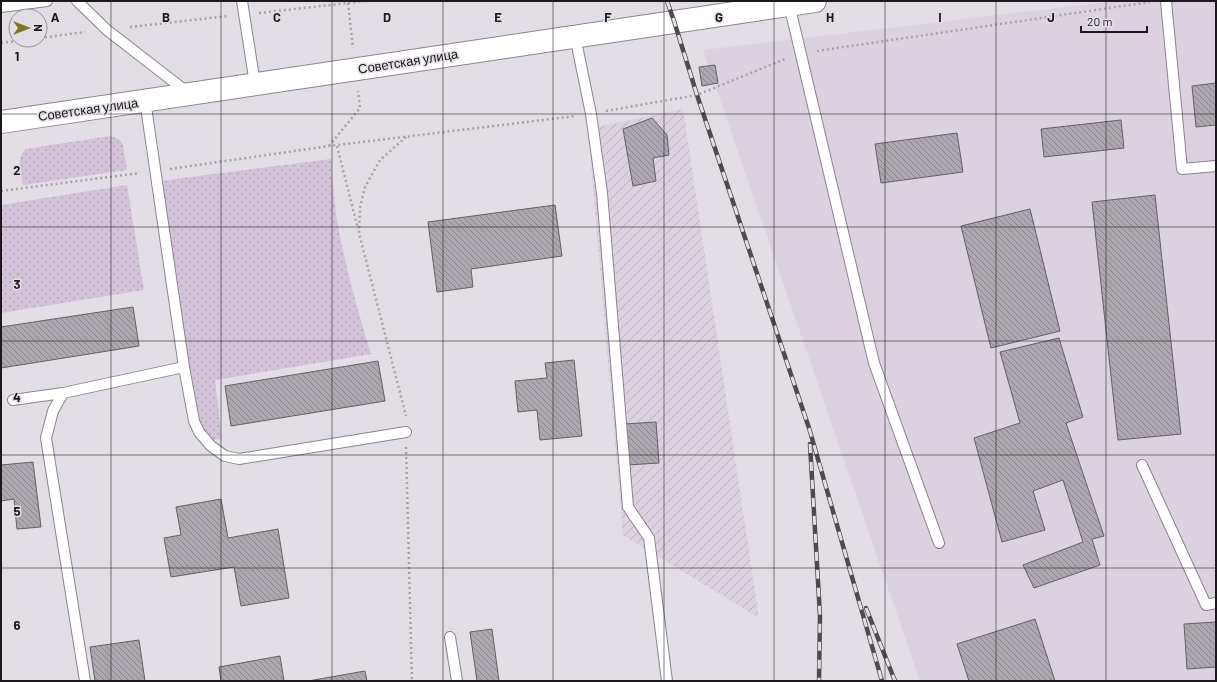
<svg xmlns="http://www.w3.org/2000/svg" width="1217" height="682" viewBox="0 0 1217 682" font-family="Barlow,sans-serif">
<style>
.built{fill:#dbd1df}
.industrial{fill:url(#industrial-furrows)}
.grass{fill:url(#grass-dots)}
.building{fill:url(#building-back-hatch);stroke:#646066}
.lines{fill:none;stroke-linecap:round;stroke-linejoin:round}
.lane-casing{stroke:#8a858c;stroke-width:12}
.secondary-casing{stroke:#8a858c;stroke-width:24}
.path{stroke:#a6a2a7;stroke-width:2.5;stroke-dasharray:2 3;stroke-linecap:butt}
.lane{stroke:#fff;stroke-width:10}
.secondary{stroke:#fff;stroke-width:22}
.rail-casing{stroke:#4e4b4e;stroke-width:4.5}
.rail{stroke:#e3dee5;stroke-width:3;stroke-dasharray:9;stroke-linecap:butt}
.grid{fill:none;stroke:#1b191b;stroke-width:1;stroke-opacity:0.55}
.labels{text-anchor:middle;stroke-width:3;stroke-linejoin:round;paint-order:stroke}
.street-label{font-size:13px;fill:#1b191b;stroke:#e3dee5}
.grid-label{font-size:13px;text-anchor:middle;font-weight:bold;fill:#1b191b;stroke:#e3dee5;stroke-width:3;stroke-linejoin:round;paint-order:stroke}
</style>
<defs>
<pattern id="industrial-furrows" width="10" height="10" patternUnits="userSpaceOnUse"><rect width="10" height="10" fill="#dbd1df"/><path d="M-1 1l2-2M0 10L10 0M9 11l2-2" fill="none" stroke="#bbb3bf"/></pattern>
<pattern id="grass-dots" width="8" height="8" patternUnits="userSpaceOnUse"><rect width="8" height="8" fill="#d2c3d8"/><path d="M2 2h.1M6 6h.1" fill="none" stroke="#b4a7b9" stroke-width="1.8" stroke-linecap="round"/></pattern>
<pattern id="building-back-hatch" width="6" height="6" patternUnits="userSpaceOnUse"><rect width="6" height="6" fill="#ada7af"/><path d="M-1 5l2 2M0 0l6 6M5-1l2 2" fill="none" stroke="#8c878e"/></pattern>
</defs>
<rect width="100%" height="100%" fill="#e3dee5"/>
<path class="built" d="M1116 1H1216V681H920L703 50Z"/>
<path class="industrial" d="M683 109 759 618 623 535 588 129Z"/>
<g class="grass">
<path d="M110 136 119 139 123 145 127 170 23 185C21 172 16 160 25 149Z"/>
<path d="M331 159C333 181 334 204 338 226 346 269 358 312 371 354L215 380 222 439 202 441 197 434 159 181Z"/>
<path d="M127 185 144 290 1 313V205Z"/>
</g>
<g class="building">
<path d="M715 65 718 83 702 86 699 67Z"/>
<path d="M1216 83V125L1196 127 1192 86Z"/>
<path d="M652 118 667 135 669 155 653 158 656 181 633 186 623 129Z"/>
<path d="M1121 120 1124 148 1044 157 1041 129Z"/>
<path d="M957 133 963 172 881 183 875 144Z"/>
<path d="M1155 195 1181 434 1118 440 1092 202Z"/>
<path d="M555 205 562 256 471 269 473 287 437 292 428 222Z"/>
<path d="M1030 209 1060 331 991 348 961 226Z"/>
<path d="M133 307 139 346 1 368V327Z"/>
<path d="M1059 338 1083 417 1066 423 1104 536 1092 539 1100 565 1034 588 1023 565 1083 542 1063 480 1033 491 1045 530 1002 542 974 438 1020 423 1000 352Z"/>
<path d="M574 360 582 436 540 440 537 410 518 412 515 381 547 378 545 363Z"/>
<path d="M378 361 385 401 231 426 225 386Z"/>
<path d="M656 422 659 463 627 465 625 424Z"/>
<path d="M33 462 41 527 17 529 14 499 1 501V465Z"/>
<path d="M221 499 228 538 278 529 289 598 241 606 234 567 171 577 164 538 181 535 176 507Z"/>
<path d="M1035 619 1055 681H969L957 644Z"/>
<path d="M1216 622V667L1187 669 1184 624Z"/>
<path d="M492 629 499 681H477L470 632Z"/>
<path d="M139 640 145 681H95L90 647Z"/>
<path d="M280 656 284 681H221L219 667Z"/>
<path d="M365 671 367 681H308Z"/>
</g>
<g class="lines">
<defs>
<g id="lane">
<path d="M77 1 107 30 187 92"/>
<path d="M242 1 255 84"/>
<path d="M1166 1 1182 169 1216 166"/>
<path d="M789 4 874 363 939 543"/>
<path d="M1 7 47 1"/>
<path d="M575 36 591 114 602 193 628 507 649 538 667 681"/>
<path d="M145 100 184 367 194 421 199 432 211 446 225 456 239 459 406 432"/>
<path d="M13 400 63 393"/>
<path d="M1142 465 1206 605 1216 603"/>
<path d="M450 637 457 681"/>
<path d="M85 681 46 438 53 411 63 393 184 367"/>
</g>
<path id="secondary" d="M1 122 815 1"/>
</defs>
<use href="#lane" class="lane-casing"/>
<use href="#secondary" class="secondary-casing"/>
<g class="path">
<path d="M348 3 353 48"/>
<path d="M259 13 366 1"/>
<path d="M130 27 228 16"/>
<path d="M40 38 85 32"/>
<path d="M1 43 24 40"/>
<path d="M817 51 1150 2"/>
<path d="M606 111 697 95 785 59"/>
<path d="M406 137 380 160 365 187 360 208 359 233 406 416"/>
<path d="M329 146 360 108 358 91"/>
<path d="M337 146 358 229"/>
<path d="M170 169 329 146 576 116"/>
<path d="M1 191 140 173"/>
<path d="M406 447 412 681"/>
</g>
<use href="#lane" class="lane"/>
<use href="#secondary" class="secondary"/>
<defs>
<g id="rail">
<path d="M667 1 674 21 697 95 809 428 882 681"/>
<path d="M810 444 820 616 819 681"/>
<path d="M866 608 895 681"/>
</g>
</defs>
<use href="#rail" class="rail-casing"/>
<use href="#rail" class="rail"/>
</g>
<path class="grid" d="M111 1V681M221 1V681M332 1V681M443 1V681M553 1V681M664 1V681M774 1V681M885 1V681M996 1V681M1106 1V681M1 114H1216M1 227H1216M1 341H1216M1 455H1216M1 568H1216"/>
<g class="labels">
<g class="street-label">
<text transform="translate(408 61) rotate(-9)" y="5">Советская улица</text>
<text transform="translate(88 109) rotate(-8)" y="5">Советская улица</text>
</g>
</g>
<g class="grid-label">
<text x="55" y="22">A</text>
<text x="166" y="22">B</text>
<text x="277" y="22">C</text>
<text x="387" y="22">D</text>
<text x="498" y="22">E</text>
<text x="608" y="22">F</text>
<text x="719" y="22">G</text>
<text x="830" y="22">H</text>
<text x="940" y="22">I</text>
<text x="1051" y="22">J</text>
<text x="17" y="61">1</text>
<text x="17" y="175">2</text>
<text x="17" y="289">3</text>
<text x="17" y="402">4</text>
<text x="17" y="516">5</text>
<text x="17" y="630">6</text>
</g>
<rect width="1217" height="682" fill="none" stroke="#1b191b" stroke-width="4"/>
<g transform="translate(28 28) rotate(90)"><circle r="19" fill="#e3dee5" stroke="#938f94"/>
<path d="M0-3L7 15L0 10L-7 15Z" fill="#7d781e"/>
<text y="-6" font-size="11" font-weight="bold" text-anchor="middle" fill="#1b191b">N</text>
</g>
<path d="M1081 26v6h66v-6" fill="none" stroke="#1b191b" stroke-width="2"/>
<text x="1087" y="26" font-size="12" fill="#1b191b" stroke="#e3dee5" stroke-width="3" paint-order="stroke">20 m</text>
</svg>
